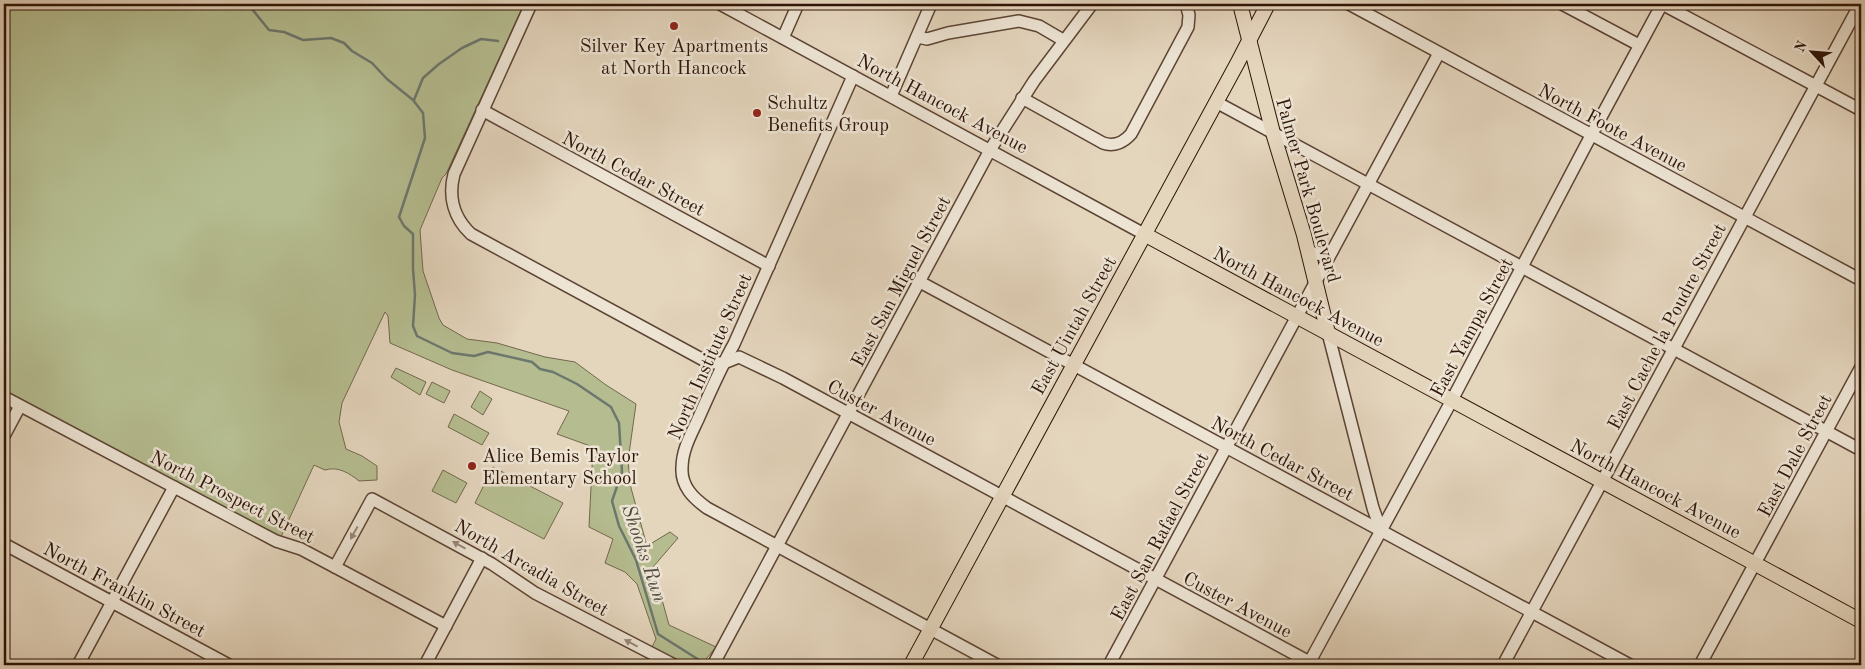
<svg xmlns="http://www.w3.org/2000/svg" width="1865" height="669" viewBox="0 0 1865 669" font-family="'Old Standard TT',serif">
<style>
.green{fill:#b5bd90;stroke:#72684c}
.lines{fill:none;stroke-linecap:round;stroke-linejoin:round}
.stream{stroke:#6c776e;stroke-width:2.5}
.minor-casing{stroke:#5c4434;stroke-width:14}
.major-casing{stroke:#2e1407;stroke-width:16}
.minor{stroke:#ede4d4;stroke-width:11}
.major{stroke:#e4d5bd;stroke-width:14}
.oneway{fill:#978678}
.poi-dot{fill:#8f2418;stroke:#ede4d4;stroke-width:2}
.labels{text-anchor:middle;stroke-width:5;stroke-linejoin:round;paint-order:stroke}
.poi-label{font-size:19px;fill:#2e1407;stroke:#ede4d4;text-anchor:start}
.street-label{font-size:19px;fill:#2e1407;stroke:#ede4d4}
.water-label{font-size:20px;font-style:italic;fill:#524e43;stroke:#ede4d4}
</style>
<rect width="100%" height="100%" fill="#e4d5bd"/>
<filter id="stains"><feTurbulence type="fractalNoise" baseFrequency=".004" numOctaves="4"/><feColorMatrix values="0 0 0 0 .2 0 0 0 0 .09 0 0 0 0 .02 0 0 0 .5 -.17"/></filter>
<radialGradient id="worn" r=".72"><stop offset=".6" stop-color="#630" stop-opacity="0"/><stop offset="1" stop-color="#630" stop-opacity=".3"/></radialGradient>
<g class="green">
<path d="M4 4H524L446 174 442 178 420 230 423 271 439 318 443 325 467 339 497 343 545 357 575 362 606 385 636 404 628 461 631 488 647 546 670 532 678 538 653 567 669 625 716 647 701 665H686L652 647 656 639 637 584 625 572 605 563 613 539 589 527 593 447 557 434 569 411 452 370 390 343 388 316 385 312 342 403 339 422 346 449 362 456 377 466V480L359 481C349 473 338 466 325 470L314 465 280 539 4 392Z"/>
<path d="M396 368 426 382 420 395 391 377Z"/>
<path d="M432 382 450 391 444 403 426 394Z"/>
<path d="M480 391 492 399 483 415 471 407Z"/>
<path d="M454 414 489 433 482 445 448 427Z"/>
<path d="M493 467 563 503 544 539 475 503Z"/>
<path d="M443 470 467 483 456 503 432 491Z"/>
</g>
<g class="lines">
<g class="stream">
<path d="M248 4 269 30 284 32 303 40 331 38 344 43 352 51 372 63 387 79 413 100 423 113 425 138 399 217 404 226 413 234V269L415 295 413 326 417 336 452 353 474 356 488 352 532 362 540 369 553 372 577 384 611 407 619 423 622 472 612 501 619 526 636 560 658 634 707 665"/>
<path d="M414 100 423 78 439 64 462 48 481 39 498 41"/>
</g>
<defs>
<g id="minor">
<path d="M531 4 454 174C448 197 454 218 471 234L709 363H724L739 357 783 378 1315 665"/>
<path d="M720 4 1144 234"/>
<path d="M1349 4 1861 280"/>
<path d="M1562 4 1639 45"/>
<path d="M1662 4 1861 110"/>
<path d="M917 37 927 39 948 33 1019 21 1039 26 1063 40"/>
<path d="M783 38 798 4"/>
<path d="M853 76 734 344C721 367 710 392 699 417 692 433 682 449 682 468 681 486 693 498 707 508L997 665"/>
<path d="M891 96 931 4"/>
<path d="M1022 98 1103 143C1114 147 1124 142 1131 134L1188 27 1189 15 1186 4"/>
<path d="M1216 102 1861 450"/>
<path d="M482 110 769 266"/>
<path d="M1308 250C1316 256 1323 256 1332 251"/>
<path d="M920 282 1630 665"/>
<path d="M1328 333 1373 508 1381 530"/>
<path d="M4 397 276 541 301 549 446 626"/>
<path d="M4 436 20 406"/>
<path d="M4 544 229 665"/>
<path d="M335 567 372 499 492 564 535 593 674 665"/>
<path d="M78 665 174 487"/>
<path d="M425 665 482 558"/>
<path d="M713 665 990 150 1034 81 1092 4"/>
<path d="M1109 665 1439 53"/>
<path d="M1308 665 1452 400 1586 145 1662 4"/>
<path d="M1503 665 1860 4"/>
<path d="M1700 665 1861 367"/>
</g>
<g id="major">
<path d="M1240 4 1273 133 1304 235 1328 333"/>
<path d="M1144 234 1861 621"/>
<path d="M911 665 1238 62 1268 4"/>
</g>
</defs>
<use href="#minor" class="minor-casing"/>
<use href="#major" class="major-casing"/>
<use href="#minor" class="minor"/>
<use href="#major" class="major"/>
</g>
<defs><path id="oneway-solid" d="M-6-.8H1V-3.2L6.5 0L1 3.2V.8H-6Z" transform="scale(1.25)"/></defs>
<g class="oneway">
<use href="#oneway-solid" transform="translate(354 533) rotate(119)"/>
<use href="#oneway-solid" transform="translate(459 545) rotate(-151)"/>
<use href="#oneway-solid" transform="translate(631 643) rotate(-152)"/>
</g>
<g class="poi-dot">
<circle cx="674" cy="26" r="5"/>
<circle cx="757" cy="113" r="5"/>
<circle cx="472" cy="466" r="5"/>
</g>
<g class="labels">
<g class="poi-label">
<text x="674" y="52" text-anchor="middle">Silver Key Apartments<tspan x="674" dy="22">at North Hancock</tspan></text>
<text x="767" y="109">Schultz<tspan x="767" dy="22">Benefits Group</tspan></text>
<text x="482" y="462">Alice Bemis Taylor<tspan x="482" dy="22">Elementary School</tspan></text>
</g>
<g class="street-label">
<text transform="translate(943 103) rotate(28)" y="7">North Hancock Avenue</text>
<text transform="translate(1613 127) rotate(28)" y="7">North Foote Avenue</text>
<text transform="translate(634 173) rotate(28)" y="7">North Cedar Street</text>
<text transform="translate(1309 190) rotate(74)" y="7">Palmer Park Boulevard</text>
<text transform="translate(900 281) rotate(-62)" y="7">East San Miguel Street</text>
<text transform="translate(1299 296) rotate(28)" y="7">North Hancock Avenue</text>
<text transform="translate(1073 325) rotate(-61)" y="7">East Uintah Street</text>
<text transform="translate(1666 326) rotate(-62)" y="7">East Cache la Poudre Street</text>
<text transform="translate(1471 327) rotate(-62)" y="7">East Yampa Street</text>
<text transform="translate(709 356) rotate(-66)" y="7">North Institute Street</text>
<text transform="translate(882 412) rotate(28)" y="7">Custer Avenue</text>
<text transform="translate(1794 455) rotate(-62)" y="7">East Dale Street</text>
<text transform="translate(1283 458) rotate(28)" y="7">North Cedar Street</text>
<text transform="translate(1656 488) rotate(28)" y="7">North Hancock Avenue</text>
<text transform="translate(233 496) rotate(27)" y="7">North Prospect Street</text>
<text transform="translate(1159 536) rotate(-62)" y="7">East San Rafael Street</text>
<text transform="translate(532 567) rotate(30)" y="7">North Arcadia Street</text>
<text transform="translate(125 589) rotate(28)" y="7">North Franklin Street</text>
<text transform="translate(1238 604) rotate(28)" y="7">Custer Avenue</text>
</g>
<g class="water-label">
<text transform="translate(645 553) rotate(71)" y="7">Shooks Run</text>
</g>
</g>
<rect width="1865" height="669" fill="none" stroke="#e4d5bd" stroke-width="20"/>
<rect x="5" y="5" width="1855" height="659" fill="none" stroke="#2e1407" stroke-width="2.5"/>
<rect x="10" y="10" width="1845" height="649" fill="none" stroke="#2e1407"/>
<g transform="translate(1812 52) rotate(296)" stroke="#ede4d4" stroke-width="4" paint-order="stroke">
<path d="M0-4L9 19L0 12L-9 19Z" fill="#2e1407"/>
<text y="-8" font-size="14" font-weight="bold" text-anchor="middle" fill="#2e1407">N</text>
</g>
<rect width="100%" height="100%" filter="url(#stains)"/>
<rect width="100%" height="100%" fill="url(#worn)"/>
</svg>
